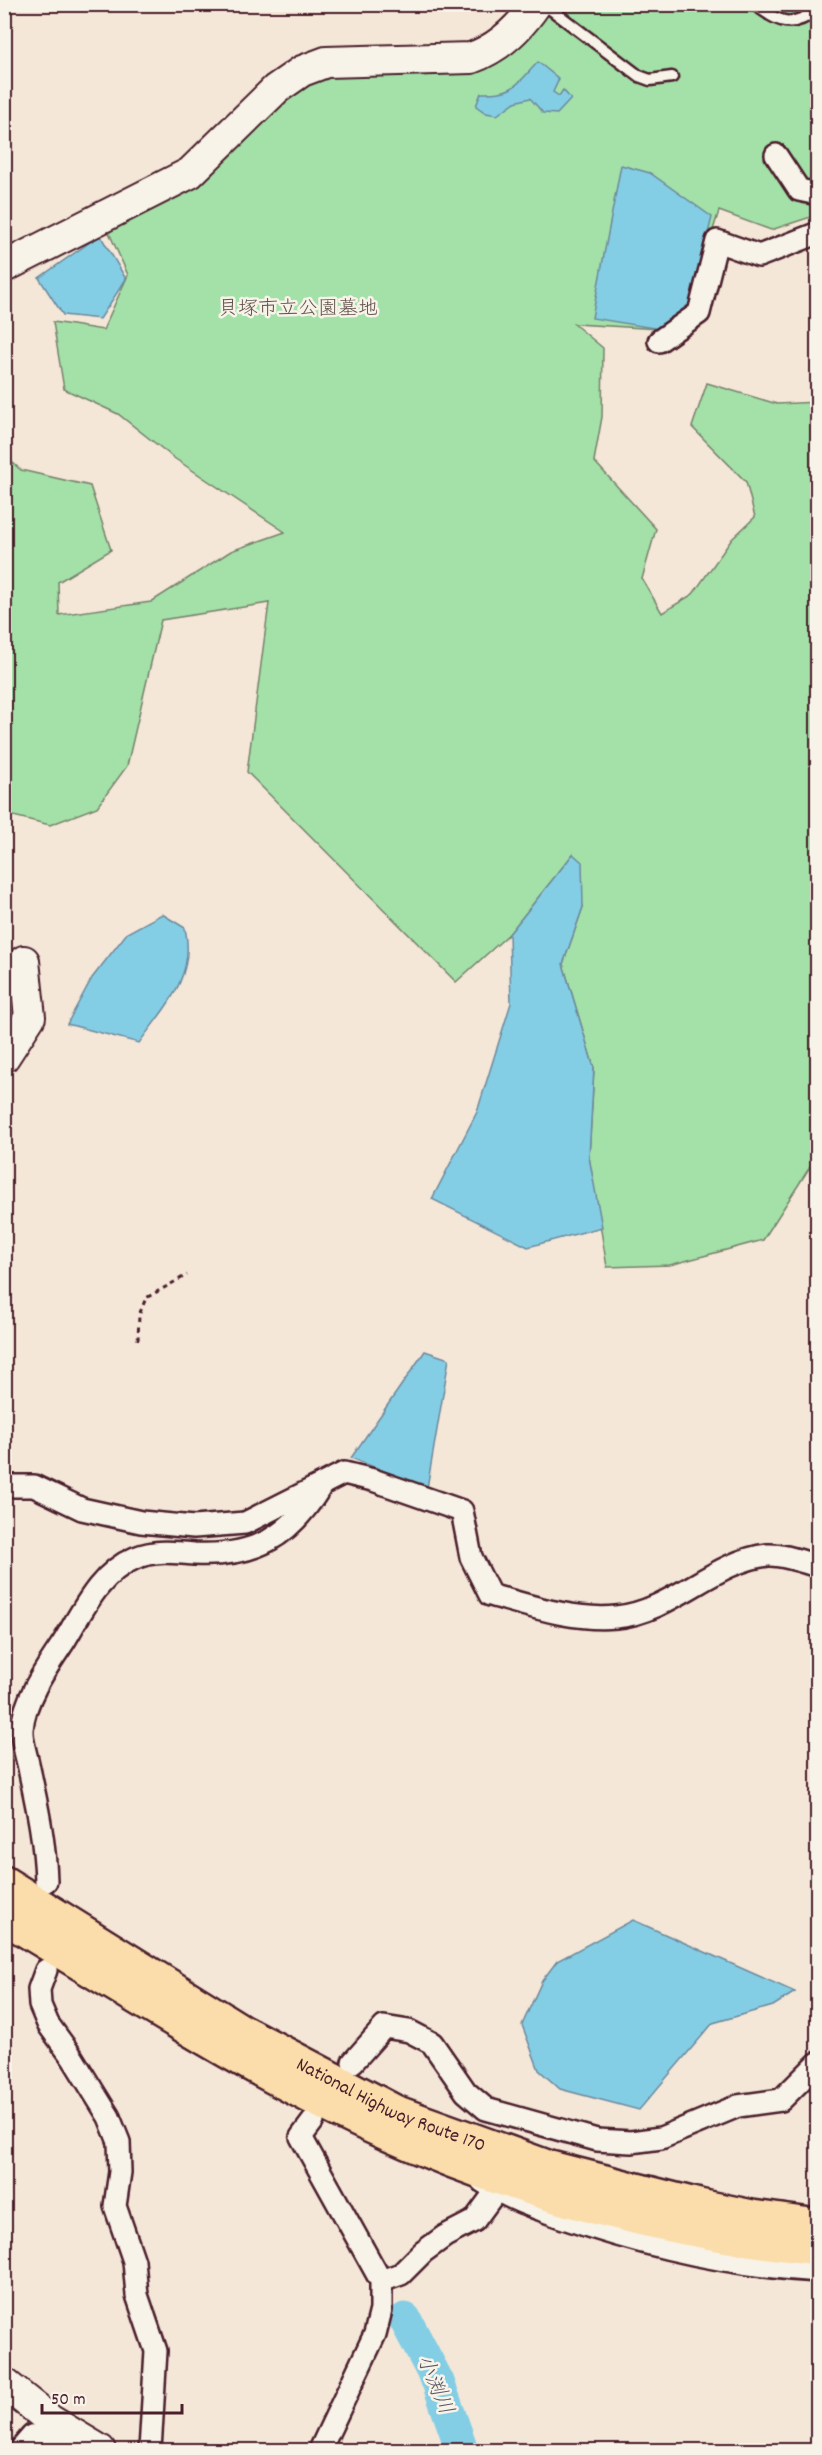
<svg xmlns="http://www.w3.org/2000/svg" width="822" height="2455" viewBox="0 0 822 2455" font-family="Dekko,'Klee One',sans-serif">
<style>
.green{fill:#a3e1a8;stroke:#76806a;stroke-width:1.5}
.water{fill:#84cee5;stroke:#6d889b;stroke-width:1.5}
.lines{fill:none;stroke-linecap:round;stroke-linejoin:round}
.river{stroke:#84cee5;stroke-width:33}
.lane-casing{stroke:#4a1f2b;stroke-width:15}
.street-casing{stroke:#4a1f2b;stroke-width:26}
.secondary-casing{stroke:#4a1f2b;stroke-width:34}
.highway-casing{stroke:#4a1f2b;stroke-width:38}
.path{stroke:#4a1f2b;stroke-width:3;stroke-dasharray:4.5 4.5;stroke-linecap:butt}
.lane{stroke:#f7f3e8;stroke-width:10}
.street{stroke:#f7f3e8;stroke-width:21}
.secondary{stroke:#f7f3e8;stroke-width:30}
.highway{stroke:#fbddab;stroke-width:33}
.labels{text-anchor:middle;stroke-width:5;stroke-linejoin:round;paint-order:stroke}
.park-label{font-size:20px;fill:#60504a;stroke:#f7f3e8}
.street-label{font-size:20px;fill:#4a1f2b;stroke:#f7f3e8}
.water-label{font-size:21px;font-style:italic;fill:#5b5463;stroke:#f7f3e8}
</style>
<rect width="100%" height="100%" fill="#f4e7d8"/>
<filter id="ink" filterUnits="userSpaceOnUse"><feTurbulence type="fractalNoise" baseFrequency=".0167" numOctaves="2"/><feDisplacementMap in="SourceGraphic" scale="12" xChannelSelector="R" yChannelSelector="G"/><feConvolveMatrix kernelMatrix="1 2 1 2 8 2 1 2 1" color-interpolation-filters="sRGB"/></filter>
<g filter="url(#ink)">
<path class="green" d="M534 5H817V215L771 230 719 211 692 296 660 329 574 324 603 348 602 417 594 461 656 529 642 579 662 613 693 594 732 539 755 517 746 482 692 427 707 383 777 404 817 402V1156L763 1240 670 1265 607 1267 589 1157 594 1068 563 964 583 907 573 854 509 934 456 982 247 772 269 603 161 620 127 766 97 807 50 825 5 814V456L21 470 90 486 111 550 58 582 59 615 151 602 231 551 285 532 174 458 118 414 64 389 53 322 103 330 128 275 107 228 326 62 471 58Z"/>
<g class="water">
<path d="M538 62 559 79 553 92 559 96 563 90 571 99 557 114 543 113 530 98 515 102 497 115 486 113 476 106 481 93C515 94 516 85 538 62Z"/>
<path d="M621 165 650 173 712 217 691 303 660 329 592 318Z"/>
<path d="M100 235 126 279 100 319 63 315 39 278Z"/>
<path d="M573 854 582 862 583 907 563 964 594 1068 589 1157 602 1227 528 1247 432 1199 477 1112 511 1003 509 934Z"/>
<path d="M162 914 185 928C196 976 166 1006 139 1043L67 1024 92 978 127 933Z"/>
<path d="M425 1351 449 1359 427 1488 351 1458Z"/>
<path d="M633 1920 795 1992 773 2006 713 2023 639 2110 560 2089 539 2070 522 2025 542 1981 557 1961Z"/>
</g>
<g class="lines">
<path class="river" d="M405 2319 438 2382 462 2450"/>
<defs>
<g id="lane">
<path d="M544 4 639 76 650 80 672 77"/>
<path d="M754 4C779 22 791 30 818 9"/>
</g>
<g id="street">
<path d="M776 155 799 190 818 194"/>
<path d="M659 341 699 313 717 241 759 256 818 233"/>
<path d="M4 1486H34L82 1509 141 1522 194 1527 245 1523 344 1473 373 1480 462 1511 471 1557 490 1595C530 1606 574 1621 616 1617 672 1612 713 1561 768 1555 783 1554 803 1562 818 1566"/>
<path d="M46 1881C45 1844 38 1810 30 1773 28 1760 21 1742 22 1729 24 1699 47 1667 63 1643 82 1612 99 1573 135 1558 154 1550 174 1552 194 1554 255 1557 289 1538 321 1486"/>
<path d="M46 1970 39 1989 40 2005 48 2024 72 2057 109 2117 119 2142 120 2172 115 2206 134 2261 137 2295 156 2351 150 2450"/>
<path d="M353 2062 384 2027 409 2031 432 2043 466 2092 486 2109 597 2140 631 2142 661 2138 738 2106 781 2100 818 2063"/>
<path d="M313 2121 301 2137 381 2281V2310L375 2334 320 2450"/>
<path d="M482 2181C507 2198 533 2207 561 2217 642 2245 732 2266 818 2271"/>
<path d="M381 2281 401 2274 423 2252 445 2236 474 2221 496 2191"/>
<path d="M20 2450 32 2436 66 2450"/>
</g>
<g id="secondary">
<path d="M4 267 190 173 276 89 302 71 326 62 471 58C499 48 519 29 536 4"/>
<path d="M4 1057 30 1017 24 961"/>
<path d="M4 2383 50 2420 100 2450"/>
</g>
<g id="highway">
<path id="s1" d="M4 1883 241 2031 395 2112 550 2168 699 2206 752 2217 818 2226"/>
<path d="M4 1917C130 1992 253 2073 386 2133 521 2194 670 2233 818 2248"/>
</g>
</defs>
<use href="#lane" class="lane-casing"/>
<use href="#street" class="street-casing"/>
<use href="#secondary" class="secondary-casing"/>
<use href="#highway" class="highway-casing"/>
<path class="path" d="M138 1340 139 1315 146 1298 187 1275"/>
<use href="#lane" class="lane"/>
<use href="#street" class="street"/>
<use href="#secondary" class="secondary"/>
<use href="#highway" class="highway"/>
</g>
</g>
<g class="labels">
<g class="park-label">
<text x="298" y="314">貝塚市立公園墓地</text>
</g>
<g class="street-label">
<text dy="7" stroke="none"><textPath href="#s1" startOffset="447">National Highway Route 170</textPath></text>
</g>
<g class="water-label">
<text transform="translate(436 2384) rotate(67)" y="7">小渕川</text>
</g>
</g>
<rect width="822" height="2455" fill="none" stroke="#f7f3e8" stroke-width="24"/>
<rect x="12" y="12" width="798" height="2431" fill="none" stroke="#4a1f2b" stroke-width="2" filter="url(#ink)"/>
<path d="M42 2404v9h140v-9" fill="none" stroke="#4a1f2b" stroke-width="3"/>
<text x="51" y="2404" font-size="18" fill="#4a1f2b" stroke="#f7f3e8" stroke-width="4.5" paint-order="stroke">50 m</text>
</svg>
